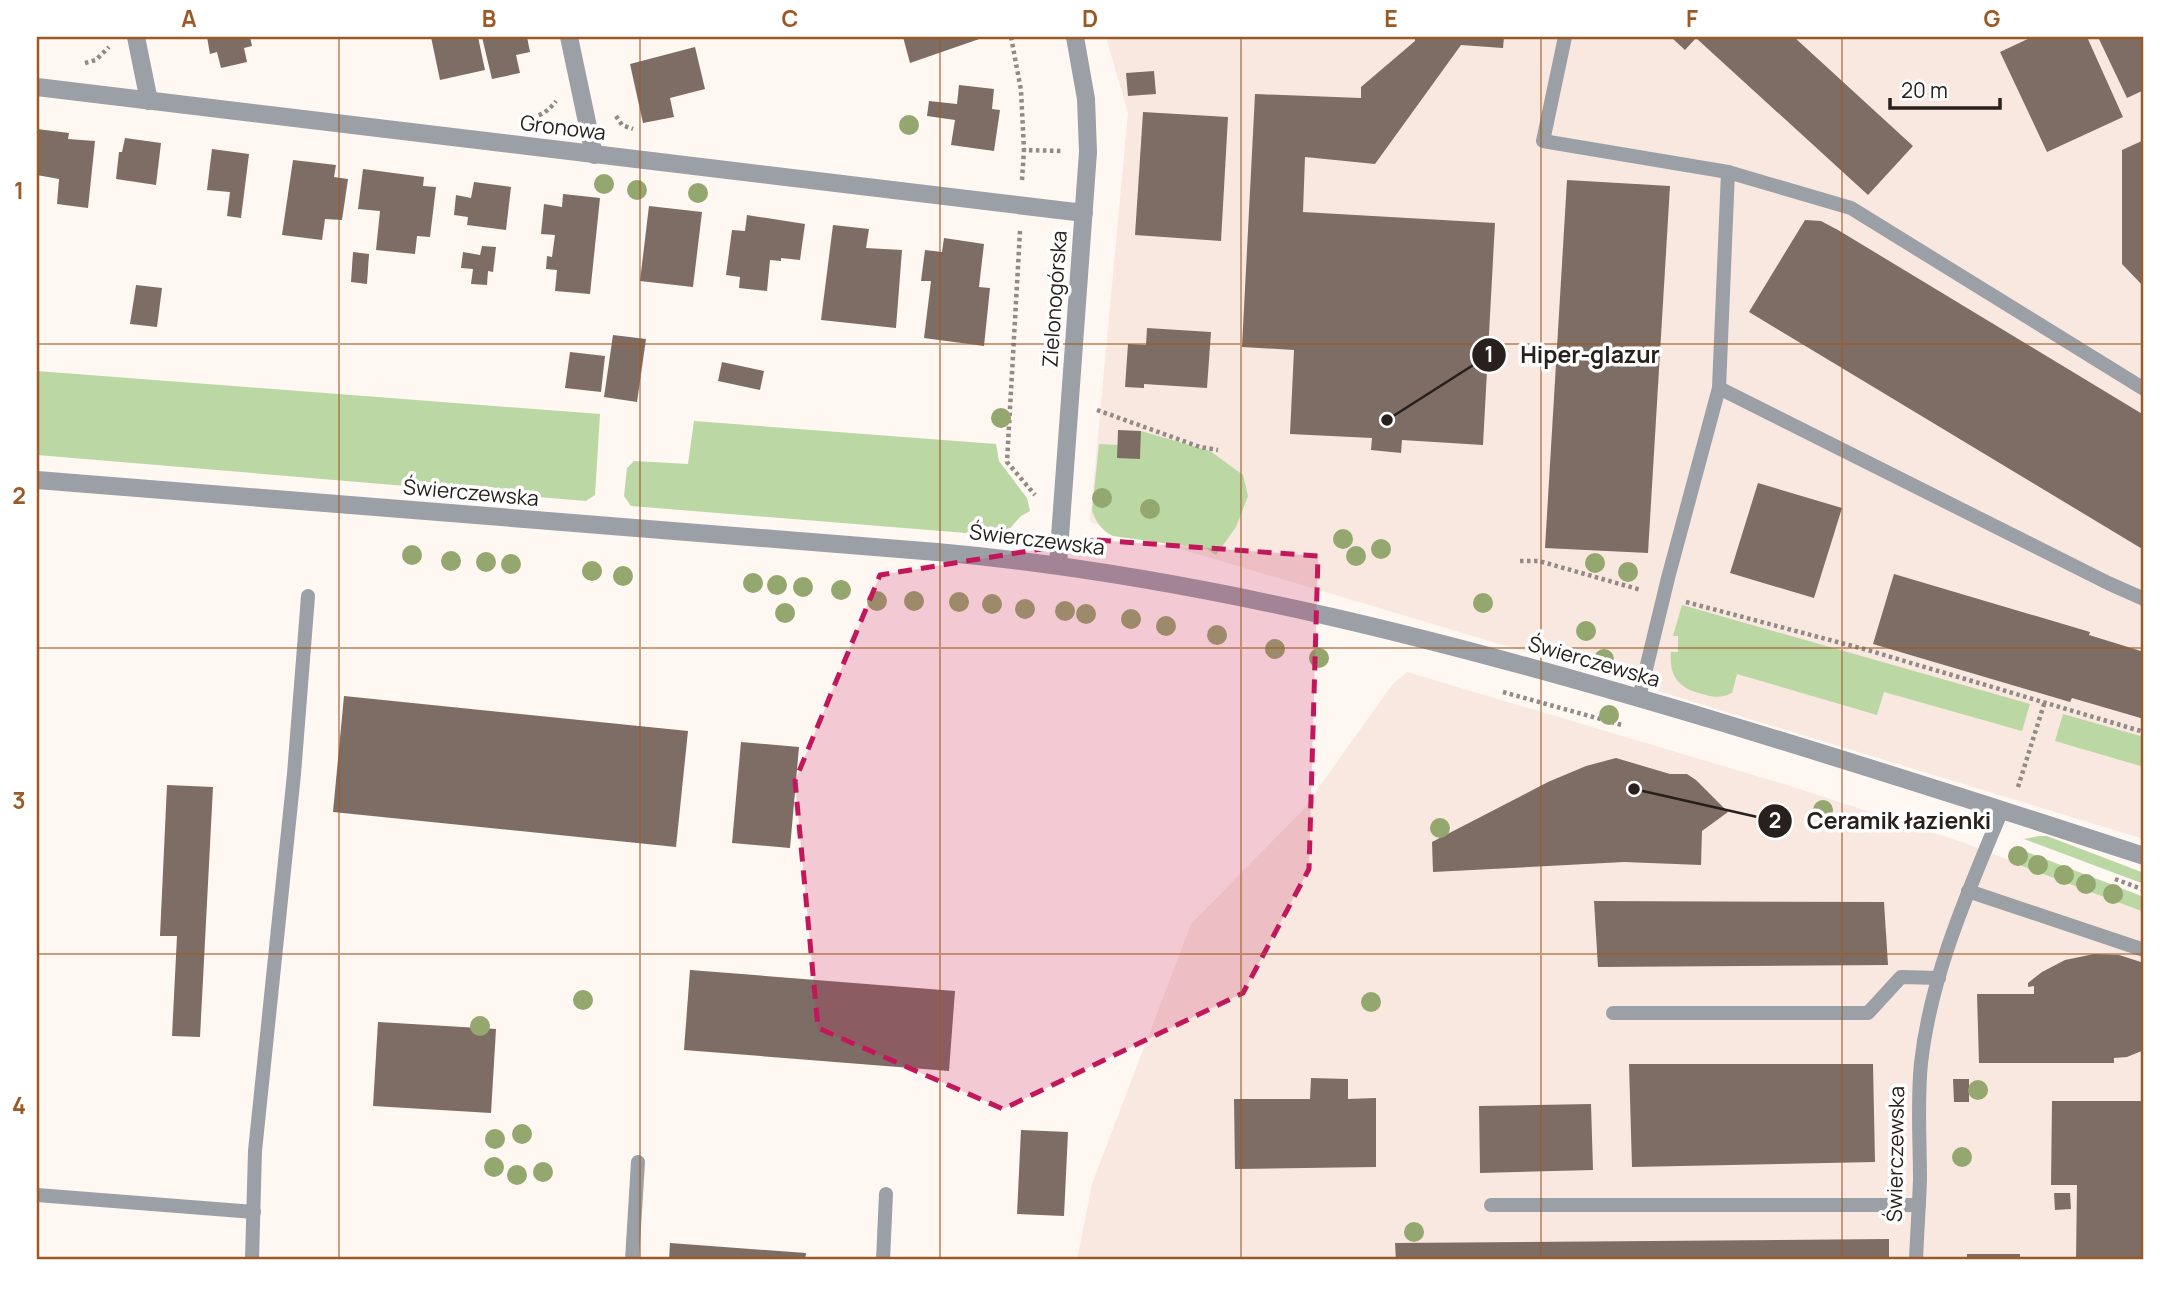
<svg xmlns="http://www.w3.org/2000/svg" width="2181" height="1297" viewBox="0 0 2181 1297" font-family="Manrope,sans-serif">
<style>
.built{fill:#f8e8df}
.green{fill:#bad7a4}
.building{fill:#7e6d64}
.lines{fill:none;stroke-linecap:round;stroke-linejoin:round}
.path{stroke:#928a86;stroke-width:4.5;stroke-dasharray:3.5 3.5;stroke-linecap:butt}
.lane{stroke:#9b9fa6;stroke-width:14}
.street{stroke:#9b9fa6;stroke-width:18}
.tree{fill:#94a76f}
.marked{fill:#c2185b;fill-opacity:0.2;stroke:#c2185b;stroke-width:5;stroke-dasharray:14 9;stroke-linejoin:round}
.grid{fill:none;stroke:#9b5a25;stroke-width:2;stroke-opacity:0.55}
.labels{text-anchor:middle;stroke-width:7;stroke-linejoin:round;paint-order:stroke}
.street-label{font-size:21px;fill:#27201c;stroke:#fff}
.leader{fill:none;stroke:#27201c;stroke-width:2.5}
.callout-dot{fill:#27201c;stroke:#fff;stroke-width:2.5}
.mark-label{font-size:21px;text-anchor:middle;font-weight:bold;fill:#fff}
.callout-label{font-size:23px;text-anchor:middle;font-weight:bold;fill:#27201c;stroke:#fff;stroke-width:7;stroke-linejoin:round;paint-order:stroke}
.neatline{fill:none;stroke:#9b5a25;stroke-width:2.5}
.grid-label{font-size:23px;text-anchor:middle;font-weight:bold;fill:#9b5a25}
</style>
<rect width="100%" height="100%" fill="#fff7f2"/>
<g class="built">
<path d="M1106 37H2144V839L1658 691 1090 522 1128 113Z"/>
<path d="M1407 672 1787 785 1959 841 2144 912V1260H1077L1092 1184 1191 924 1302 811 1392 685Z"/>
</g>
<g class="green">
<path d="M37 371 600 414 595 495 586 501 37 455Z"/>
<path d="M694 421 996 444 999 461 1027 498 1030 511 1021 516 1003 536 631 506 624 496 627 468 634 461 688 464Z"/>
<path d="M1141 431 1210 451 1243 475 1248 496 1236 527 1216 555 1207 549 1113 536C1101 530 1097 523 1092 511L1099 444 1118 445 1140 459Z"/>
<path d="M1682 605 2030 704 2022 731 1884 692 1877 715 1737 674 1732 693C1719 699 1712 697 1699 693 1677 687 1669 674 1671 652H1678V636H1673Z"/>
<path d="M2063 714 2144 737V767L2055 741Z"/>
<path d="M2039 836H2047L2144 873V884L2024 839Z"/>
<path d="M2014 847 2144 897V912L2017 864 2012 856Z"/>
</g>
<g class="building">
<path d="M207 37H250L252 46 244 48 247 62 221 68 217 52 210 54Z"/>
<path d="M431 37H478L485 70 440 80Z"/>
<path d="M482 37H527L530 52 516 55 520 73 492 79Z"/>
<path d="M903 37H985L910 63Z"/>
<path d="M1415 37H1504L1503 48 1461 45 1375 164 1305 157 1303 212 1495 223 1483 445 1402 440 1401 453 1371 450 1372 438 1290 434 1294 350 1242 347 1255 94 1361 98V87L1415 41Z"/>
<path d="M1676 37H1794L1913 146 1868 195 1696 38 1685 50 1673 39Z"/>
<path d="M2032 37H2087L2123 117 2047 152 2000 52Z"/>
<path d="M2098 37H2144V90L2127 98Z"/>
<path d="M695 47 705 89 670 98 674 117 643 123 630 64Z"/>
<path d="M1154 71 1156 94 1128 96 1126 73Z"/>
<path d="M959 85 994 89 992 109 1000 110 994 151 951 145 955 120 927 116 929 101 957 104Z"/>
<path d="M1143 112 1228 117 1221 241 1135 235Z"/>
<path d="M37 129 69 133 68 139 95 141 88 208 57 204 59 179 37 175Z"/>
<path d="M125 138 161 143 156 185 116 179 119 152H122Z"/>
<path d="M2144 140V287L2122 264V150Z"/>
<path d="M212 149 249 154 241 218 227 216 230 192 207 190Z"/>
<path d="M293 160 336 165 334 177 348 179 342 220 325 219 322 240 282 235Z"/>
<path d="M363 169 424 177 423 186 436 187 430 237 417 236 415 254 376 250 380 211 358 209Z"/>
<path d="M1567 180 1670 186 1648 553 1545 548Z"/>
<path d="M474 182 511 187 506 230 467 225 468 217 454 215 456 195 471 198Z"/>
<path d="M563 194 600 198 590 294 555 291 557 270 546 269 547 256 552 257 555 235 541 234 544 204 562 207Z"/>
<path d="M649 206 702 212 693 287 640 281Z"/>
<path d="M747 215 805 224 800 260 781 258V261L770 260 767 291 739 288 740 277 726 275 732 230 745 231Z"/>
<path d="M1805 220 1821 221 1838 230 2144 415V550L1749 312Z"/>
<path d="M833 225 869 229 866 248 902 250 896 328 821 320Z"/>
<path d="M944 238 984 244 979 287 990 288 984 346 924 338 931 281H921L925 250 942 252Z"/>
<path d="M482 246 496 247 493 272 488 271 487 285 471 284 473 269 461 268 463 252 480 255Z"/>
<path d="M353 252 369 254 367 284 351 282Z"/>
<path d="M136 285 162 288 157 327 130 324Z"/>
<path d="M1147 328 1211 332 1207 388 1144 384V388L1125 387 1128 344 1146 345Z"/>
<path d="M613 335 646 339 637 402 604 397Z"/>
<path d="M570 352 605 356 601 392 565 388Z"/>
<path d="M722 362 764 371 760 390 718 381Z"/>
<path d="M1118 430 1141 431 1140 459 1117 458Z"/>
<path d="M1758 483 1842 508 1814 598 1730 573Z"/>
<path d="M1894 574 2090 632 2089 635 2144 652V719L2072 698 2070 702 1873 644Z"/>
<path d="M344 696 688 731 676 847 333 812Z"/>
<path d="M741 742 799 747 790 848 732 843Z"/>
<path d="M1616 758 1670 774H1687L1696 780 1728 812 1702 831 1701 865 1624 862 1433 872 1432 842 1548 782 1586 766Z"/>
<path d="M167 785 213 787 200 1037 172 1036 177 936H160Z"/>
<path d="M1594 901 1884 902 1888 965 1598 967Z"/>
<path d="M2094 954 2119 955 2144 963V1050L2127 1057 2114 1058V1063H1979L1977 994H2034V986L2028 987V983L2042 972 2065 960Z"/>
<path d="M690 970 955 991 949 1071 684 1050Z"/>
<path d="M378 1022 496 1029 491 1113 373 1106Z"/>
<path d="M1629 1064H1873L1875 1162 1632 1167Z"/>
<path d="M1311 1078 1348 1079V1099L1376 1098V1167L1235 1169 1234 1099H1310Z"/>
<path d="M1953 1079H1969V1102H1954Z"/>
<path d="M2052 1101H2144V1260H2076L2077 1185H2051Z"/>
<path d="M1591 1104 1593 1170 1480 1173 1479 1106Z"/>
<path d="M1021 1130 1068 1132 1064 1216 1017 1214Z"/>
<path d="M2054 1193H2070L2071 1209 2055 1210Z"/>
<path d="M1889 1239V1260H1396L1395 1243Z"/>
<path d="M670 1243 806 1253 805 1260H669Z"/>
<rect x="1967" y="1254" width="53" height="6"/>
</g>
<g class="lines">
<g class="path">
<path d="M1011 37 1021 90 1024 150"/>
<path d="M85 63 96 60 109 47"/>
<path d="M616 116 622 125 633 129"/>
<path d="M532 117C542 116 550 109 556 101"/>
<path d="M1022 180 1024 150 1062 151"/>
<path d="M1020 231 1007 462 1035 495"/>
<path d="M1097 410 1200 447 1218 450"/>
<path d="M1520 561H1539L1641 590"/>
<path d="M1686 602 1864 649 2144 732"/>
<path d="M1503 692 1622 725"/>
<path d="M2018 787 2045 701"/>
<path d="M2115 879 2144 890"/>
</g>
<g class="lane">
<path d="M1565 37 1543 141 1728 172 1719 388 1668 578 1639 698"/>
<path d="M1728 172 1851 208 2144 389"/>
<path d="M1719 388 2108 583 2144 599"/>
<path d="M1968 891 2144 950"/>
<path d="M1613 1013H1868L1901 977 1939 978"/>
<path d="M37 1195 254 1212"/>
<path d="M1491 1205H1919"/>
<path d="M252 1260 255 1151 294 774 308 596"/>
<path d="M632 1260 638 1162"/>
<path d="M883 1260 886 1194"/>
<path d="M1916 1260C1917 1234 1919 1207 1920 1180 1920 1141 1917 1102 1921 1063 1931 974 1968 892 2002 810"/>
</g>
<g class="street">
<path d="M136 37 149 101"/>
<path d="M569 37 594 155"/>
<path d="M37 87 1084 213"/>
<path d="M37 480 937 552C1204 576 1463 645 1720 722 1862 765 2003 810 2144 856"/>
<path d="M1058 564 1088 152 1086 99 1075 37"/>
</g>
</g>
<g class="tree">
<circle cx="909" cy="125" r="10"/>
<circle cx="604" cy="184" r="10"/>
<circle cx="637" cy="190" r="10"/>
<circle cx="698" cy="193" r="10"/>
<circle cx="1001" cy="418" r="10"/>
<circle cx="1102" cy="498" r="10"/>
<circle cx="1150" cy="509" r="10"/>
<circle cx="1343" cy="539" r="10"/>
<circle cx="1381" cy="549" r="10"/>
<circle cx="412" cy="555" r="10"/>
<circle cx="1356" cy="556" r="10"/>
<circle cx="451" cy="561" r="10"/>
<circle cx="486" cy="562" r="10"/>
<circle cx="1595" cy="563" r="10"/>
<circle cx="511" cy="564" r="10"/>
<circle cx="592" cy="571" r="10"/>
<circle cx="1628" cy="572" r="10"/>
<circle cx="623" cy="576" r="10"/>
<circle cx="753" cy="583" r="10"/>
<circle cx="777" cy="585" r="10"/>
<circle cx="803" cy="587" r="10"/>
<circle cx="841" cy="590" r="10"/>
<circle cx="877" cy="601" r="10"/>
<circle cx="914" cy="601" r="10"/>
<circle cx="959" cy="602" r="10"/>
<circle cx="1483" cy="603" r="10"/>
<circle cx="992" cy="604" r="10"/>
<circle cx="1025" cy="609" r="10"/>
<circle cx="1065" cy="611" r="10"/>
<circle cx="785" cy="613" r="10"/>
<circle cx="1086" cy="614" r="10"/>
<circle cx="1131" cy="619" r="10"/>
<circle cx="1166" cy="626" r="10"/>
<circle cx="1586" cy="631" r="10"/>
<circle cx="1217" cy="635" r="10"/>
<circle cx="1275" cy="649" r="10"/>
<circle cx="1319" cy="658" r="10"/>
<circle cx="1604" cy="659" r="10"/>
<circle cx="1609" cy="715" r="10"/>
<circle cx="1823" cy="810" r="10"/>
<circle cx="1440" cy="828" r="10"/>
<circle cx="2018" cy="856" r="10"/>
<circle cx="2038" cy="865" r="10"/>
<circle cx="2064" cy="875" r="10"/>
<circle cx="2086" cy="884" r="10"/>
<circle cx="2113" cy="894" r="10"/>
<circle cx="583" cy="1000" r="10"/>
<circle cx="1371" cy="1002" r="10"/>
<circle cx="480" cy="1026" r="10"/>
<circle cx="1978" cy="1090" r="10"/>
<circle cx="522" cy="1134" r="10"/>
<circle cx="495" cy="1139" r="10"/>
<circle cx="1962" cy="1157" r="10"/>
<circle cx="494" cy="1167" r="10"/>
<circle cx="543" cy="1172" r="10"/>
<circle cx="517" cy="1175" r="10"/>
<circle cx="1414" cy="1232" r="10"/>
</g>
<path class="marked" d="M1097 540 1318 556 1309 869 1243 993 1003 1109 818 1028 795 781 880 575Z"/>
<path class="grid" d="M339 37V1260M640 37V1260M940 37V1260M1241 37V1260M1541 37V1260M1842 37V1260M37 344H2144M37 648H2144M37 954H2144"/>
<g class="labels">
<g class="street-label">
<text transform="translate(563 128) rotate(7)" y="7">Gronowa</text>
<text transform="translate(1055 299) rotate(-86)" y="7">Zielonogórska</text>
<text transform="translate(471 493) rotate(5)" y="7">Świerczewska</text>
<text transform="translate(1037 540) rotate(7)" y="7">Świerczewska</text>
<text transform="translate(1594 662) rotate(16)" y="7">Świerczewska</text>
<text transform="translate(1896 1154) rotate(-89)" y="7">Świerczewska</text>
</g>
</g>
<path class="leader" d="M1387 420L1489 355M1634 789L1775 821"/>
<g class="callout-dot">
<circle cx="1387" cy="420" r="7"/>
<circle cx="1634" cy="789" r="7"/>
<circle cx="1489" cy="355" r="18"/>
<circle cx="1775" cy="821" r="18"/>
</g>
<g class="mark-label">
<text x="1489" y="362">1</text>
<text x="1775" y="828">2</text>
</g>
<g class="callout-label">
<text x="1590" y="363">Hiper-glazur</text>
<text x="1899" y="829">Ceramik łazienki</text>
</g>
<rect width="2181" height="1297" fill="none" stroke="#ffffff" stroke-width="77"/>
<path d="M1890 98v10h110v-10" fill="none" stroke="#27201c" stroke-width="3.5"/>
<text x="1901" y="98" font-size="21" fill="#27201c" stroke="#ffffff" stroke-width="5" paint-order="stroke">20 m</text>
<rect x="38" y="38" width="2104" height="1220" class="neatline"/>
<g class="grid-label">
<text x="189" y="27">A</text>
<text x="489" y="27">B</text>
<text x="790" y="27">C</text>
<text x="1090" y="27">D</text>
<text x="1391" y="27">E</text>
<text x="1692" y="27">F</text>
<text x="1992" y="27">G</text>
<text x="19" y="199">1</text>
<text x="19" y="504">2</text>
<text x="19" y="809">3</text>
<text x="19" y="1114">4</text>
</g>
</svg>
